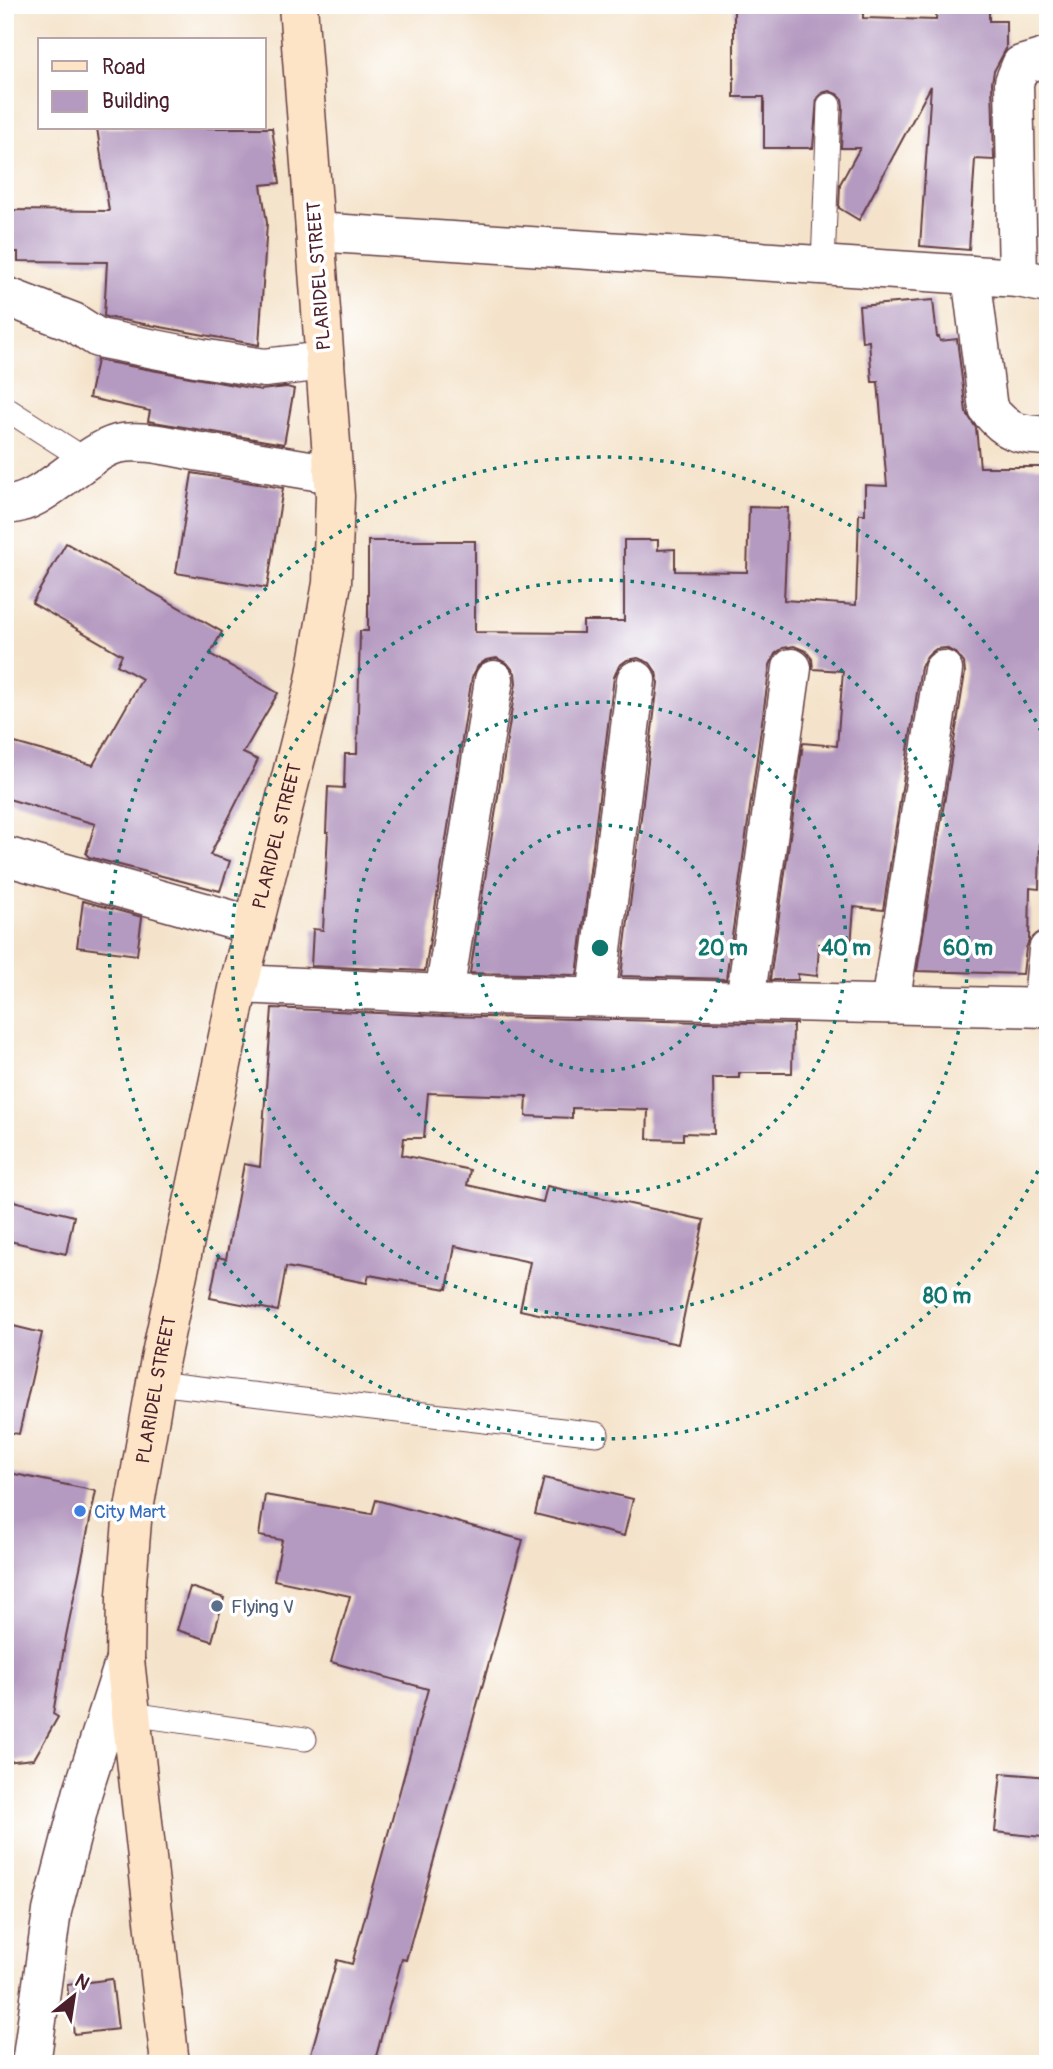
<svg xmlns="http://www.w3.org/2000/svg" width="1053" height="2069" viewBox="0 0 1053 2069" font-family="Pangolin,sans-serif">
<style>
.building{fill:#b499c0}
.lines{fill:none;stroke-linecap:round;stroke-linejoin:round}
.lane-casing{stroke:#643c43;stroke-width:25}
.street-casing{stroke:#643c43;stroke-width:41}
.secondary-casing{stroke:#643c43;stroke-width:41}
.lane{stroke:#fff;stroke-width:23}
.street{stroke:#fff;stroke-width:38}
.secondary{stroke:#fee4c6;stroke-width:38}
.ring{fill:none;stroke:#0f766e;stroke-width:3.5;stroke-dasharray:3.5 7}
.shop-dot{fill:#3f7fe0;stroke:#fff;stroke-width:2.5}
.service-dot{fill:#5c6f8a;stroke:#fff;stroke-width:2.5}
.labels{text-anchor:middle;stroke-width:7;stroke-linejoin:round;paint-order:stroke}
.street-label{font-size:19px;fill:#4a1f2b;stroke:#fff}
.shop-label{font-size:19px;fill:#366cbe;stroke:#fff;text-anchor:start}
.service-label{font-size:19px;fill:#4e5e75;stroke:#fff;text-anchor:start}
.centre{fill:#0f766e;stroke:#fff;stroke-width:3.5}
.ring-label{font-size:21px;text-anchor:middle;font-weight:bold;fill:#0f766e;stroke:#fff;stroke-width:7;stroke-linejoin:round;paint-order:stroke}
</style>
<rect width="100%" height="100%" fill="#fff"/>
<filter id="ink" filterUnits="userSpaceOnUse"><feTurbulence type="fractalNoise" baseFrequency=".0143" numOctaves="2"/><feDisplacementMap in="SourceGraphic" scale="14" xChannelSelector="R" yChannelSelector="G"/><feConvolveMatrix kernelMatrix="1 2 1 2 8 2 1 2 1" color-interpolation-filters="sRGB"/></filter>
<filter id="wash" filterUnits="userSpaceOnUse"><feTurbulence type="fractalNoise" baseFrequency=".00686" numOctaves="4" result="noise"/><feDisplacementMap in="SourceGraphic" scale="28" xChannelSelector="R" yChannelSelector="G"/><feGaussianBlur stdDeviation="1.57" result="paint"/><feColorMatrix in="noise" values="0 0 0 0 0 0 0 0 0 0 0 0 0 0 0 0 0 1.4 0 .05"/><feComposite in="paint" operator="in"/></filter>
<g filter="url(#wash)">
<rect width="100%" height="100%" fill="#f4e3ca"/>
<g id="blocks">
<g class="building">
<path d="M734 5 863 6V18L936 20 937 5H989V21H1006V49L994 71 992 82 994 160 975 159 969 250 920 246 931 86 859 220 839 208 840 184 860 148H841L843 106 842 99 837 94 829 91 822 93 817 98 813 148H764V97H734Z"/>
<path d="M97 128H272L280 183 261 185 267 223 259 345 106 317 104 316 107 262 18 261V252H5V210L109 211Z"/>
<path d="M933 300 937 337H939L940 341 957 339 966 412 976 428 980 467H1048V788L1046 836H1040L1039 889 1030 888 1029 940 1026 948 1023 974 917 971 965 673 964 663 957 654 946 648 936 649 927 656 921 667 883 910 854 907 851 946 819 944 817 976 798 974V980H770L803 743 837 746 843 671 813 669 812 659 806 651 794 646 783 648 775 654 770 665 726 979 621 976 658 683 656 672 650 663 638 658 627 660 619 666 614 677 577 975 470 973 516 683 515 673 508 664 497 658 486 660 478 666 472 677 425 971 311 966 313 929 323 930 328 832H326L328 787 344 788 345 754H357L360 631H368V541H475V632L583 633V621H624V540H658V550L675 549V571L747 572 749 507 788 508 784 600 856 605 859 514H865V485L887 486 878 382H872L869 341 862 342 859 306Z"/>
<path d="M97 360 261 390 287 387 294 389 284 444 148 421 150 411 89 398Z"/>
<path d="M192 473 283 488 267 588 176 573Z"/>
<path d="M66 543 222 632 210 654 278 693 243 753 258 760 210 855 230 861 220 891 89 857 86 854 95 824 5 798V778L15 743 93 765 142 679 117 665 122 655 32 603Z"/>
<path d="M83 901 142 917 137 955 77 947Z"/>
<path d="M272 1008 443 1016 797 1024H793L792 1073H739V1078H713L714 1134 683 1133V1140L647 1139 648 1110 572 1108V1118L526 1116 527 1096 428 1093 424 1138H404L402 1155 470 1170 467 1185 543 1202 547 1186 704 1220 678 1344 520 1310 530 1262 455 1246 447 1289 369 1275 367 1283 286 1267 278 1311 210 1298 218 1257 226 1259 244 1164 260 1167Z"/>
<path d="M5 1199 74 1216 66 1254 5 1240Z"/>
<path d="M5 1324 42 1333 19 1434 5 1432Z"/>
<path d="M5 1472 96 1491 66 1636 53 1714 58 1717 34 1759 5 1762Z"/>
<path d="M544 1478 633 1499 624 1536 535 1514Z"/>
<path d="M265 1495 372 1514 376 1500 523 1540 406 1960 402 1959 374 2064H308L337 1960 352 1964 428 1689 331 1662 350 1596 274 1580 282 1540 259 1536Z"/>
<path d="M190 1587 224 1598 212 1641 177 1630Z"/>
<path d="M1001 1773 1048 1777 1042 1837 995 1832Z"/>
<path d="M112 1979 118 2029 74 2034 67 1985Z"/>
</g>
</g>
</g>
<g filter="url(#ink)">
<use href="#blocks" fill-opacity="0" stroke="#643c43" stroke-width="2"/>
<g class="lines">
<defs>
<g id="lane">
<path d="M823 266 829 105"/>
<path d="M5 408 86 460"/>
<path d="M156 1383 597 1434"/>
<path d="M131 1714 305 1739"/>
</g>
<g id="street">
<path d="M315 232 1018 278 1048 284"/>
<path d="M971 275 988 409C1009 434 1017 434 1048 436"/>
<path d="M1018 278 1014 82 1021 65 1048 57"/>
<path d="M5 296 73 322 98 338 201 358 264 368 325 361"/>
<path d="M5 504C38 509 83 453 117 444 142 438 176 448 201 452 245 459 289 467 333 474"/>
<path d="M5 856 254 926"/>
<path d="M239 984 444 994 1048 1008"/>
<path d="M444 994 494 680"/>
<path d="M596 997 636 680"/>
<path d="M745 1001 792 668"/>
<path d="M890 1004 943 670"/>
<path d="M1042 1008 1048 950"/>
<path d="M31 2064 52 1911 83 1791 125 1660"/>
</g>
<g id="secondary">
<path id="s1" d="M170 2064 125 1660 126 1595 132 1521 160 1359 239 984 314 686 332 583 335 496 298 5"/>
</g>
</defs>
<use href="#lane" class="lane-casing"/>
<use href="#street" class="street-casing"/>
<use href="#secondary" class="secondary-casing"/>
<use href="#lane" class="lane"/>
<use href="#street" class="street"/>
<use href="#secondary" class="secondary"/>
</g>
</g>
<g class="ring">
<circle cx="600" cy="948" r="123"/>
<circle cx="600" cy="948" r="246"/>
<circle cx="600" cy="948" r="368"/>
<path d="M1047 1152A491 491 0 1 1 1047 744"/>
</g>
<circle class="shop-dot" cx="80" cy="1511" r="7"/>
<circle class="service-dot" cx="217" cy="1606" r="7"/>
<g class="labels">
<g class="street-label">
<text transform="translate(318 276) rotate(-94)" y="7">PLARIDEL STREET</text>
<text dy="7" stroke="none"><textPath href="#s1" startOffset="1246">PLARIDEL STREET</textPath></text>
<text dy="7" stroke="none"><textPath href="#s1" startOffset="679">PLARIDEL STREET</textPath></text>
</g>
<g class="shop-label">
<text x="94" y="1518">City Mart</text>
</g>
<g class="service-label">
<text x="231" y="1613">Flying V</text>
</g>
</g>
<circle cx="600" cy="948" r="10" class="centre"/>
<g class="ring-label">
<text x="723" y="955">20 m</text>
<text x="846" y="955">40 m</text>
<text x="968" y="955">60 m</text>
<text x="947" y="1303">80 m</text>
</g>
<rect width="1053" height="2069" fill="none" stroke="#fff" stroke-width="28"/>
<rect x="38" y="38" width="228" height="91" fill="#ffffff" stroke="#b7a5aa" stroke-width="2"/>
<rect x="52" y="61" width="35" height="10" fill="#fee4c6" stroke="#b7a5aa" stroke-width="2"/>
<text x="102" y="74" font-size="21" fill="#4a1f2b">Road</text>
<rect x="52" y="91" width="35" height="21" fill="#b499c0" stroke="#b7a5aa" stroke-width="2"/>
<text x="102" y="108" font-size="21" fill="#4a1f2b">Building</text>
<g transform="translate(74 1996) rotate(30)" stroke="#ffffff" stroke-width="5" paint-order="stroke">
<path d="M0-5L12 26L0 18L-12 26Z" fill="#4a1f2b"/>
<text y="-10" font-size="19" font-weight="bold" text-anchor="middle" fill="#4a1f2b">N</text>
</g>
</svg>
